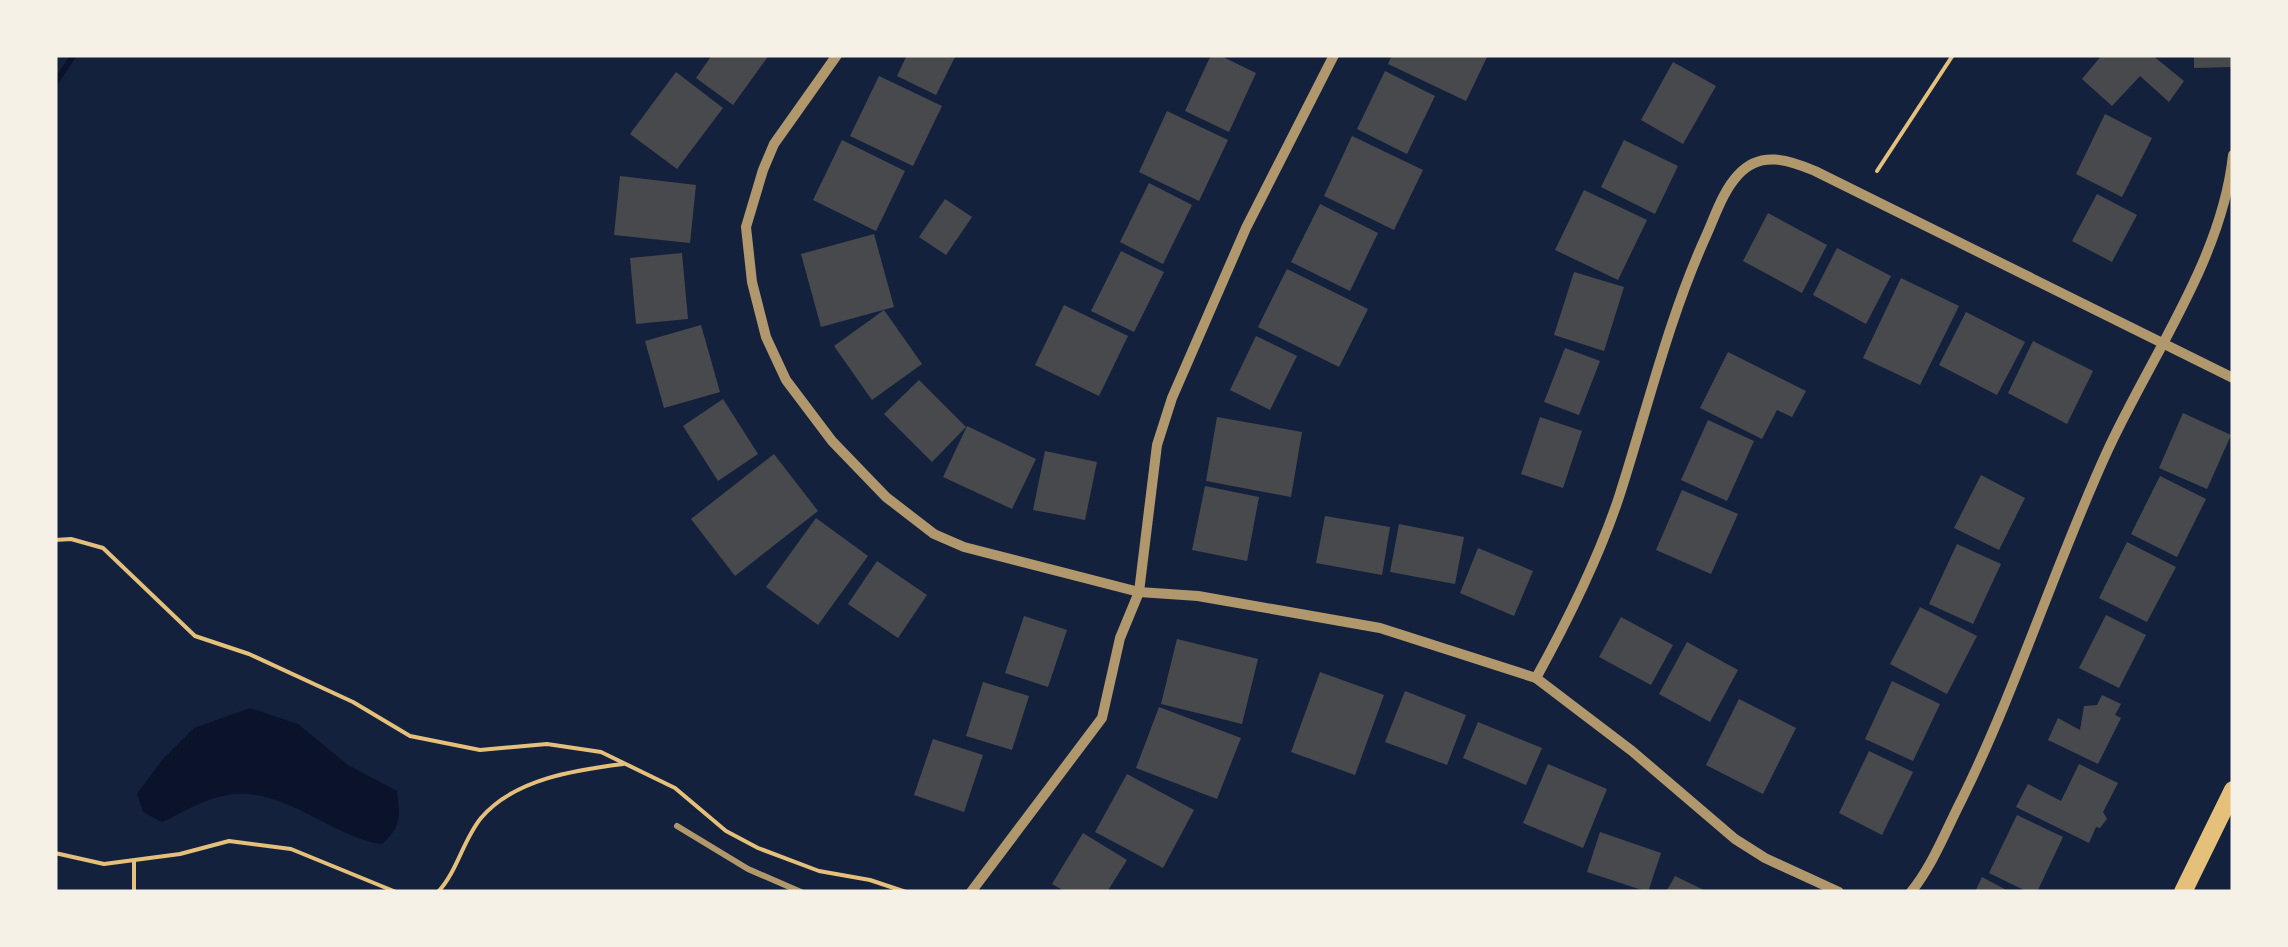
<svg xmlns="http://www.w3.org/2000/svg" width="2288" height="947" viewBox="0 0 2288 947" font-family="Lora,serif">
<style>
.water{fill:#0b132b}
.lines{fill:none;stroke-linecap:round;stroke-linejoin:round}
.stream{stroke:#0b132b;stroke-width:6}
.building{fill:#48494c}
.path{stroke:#e5c07b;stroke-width:4}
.service{stroke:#b1986c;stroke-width:6}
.minor{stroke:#b1986c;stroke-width:10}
.secondary{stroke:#e5c07b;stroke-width:18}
</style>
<rect width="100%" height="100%" fill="#14213d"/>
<path class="water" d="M250 708 298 724 348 765 397 791C400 816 402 827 382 844 330 837 283 785 227 795 206 798 182 813 162 822L143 812 137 794 162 760 194 728Z"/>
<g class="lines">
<path class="stream" d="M55 83 74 55"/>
</g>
<g class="building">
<path d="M712 55H769L733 105 696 78Z"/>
<path d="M907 55H956L936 95 897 76Z"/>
<path d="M1211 55H1219L1256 73 1229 132 1185 111Z"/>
<path d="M1392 55H1488L1466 101 1388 64Z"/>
<path d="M2102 55H2152L2184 81 2169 102 2140 76 2112 106 2082 79Z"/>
<path d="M2194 55H2233V67L2194 68Z"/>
<path d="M1673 62 1716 86 1683 144 1641 120Z"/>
<path d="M1385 71 1435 96 1407 154 1357 129Z"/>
<path d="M676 72 723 108 677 169 630 134Z"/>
<path d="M879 76 942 106 913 166 850 136Z"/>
<path d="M1167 111 1228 140 1199 201 1139 172Z"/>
<path d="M2105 114 2152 138 2122 197 2076 174Z"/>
<path d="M1352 136 1423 170 1394 230 1324 196Z"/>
<path d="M842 140 905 171 876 231 813 200Z"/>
<path d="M1624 140 1678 166 1655 214 1601 187Z"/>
<path d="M620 176 696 185 690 243 614 235Z"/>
<path d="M1149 183 1192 205 1163 264 1120 242Z"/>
<path d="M1584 190 1647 220 1618 280 1555 250Z"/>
<path d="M2097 194 2137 215 2112 262 2072 241Z"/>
<path d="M945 199 972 217 946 255 919 237Z"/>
<path d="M1320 204 1378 233 1350 291 1291 262Z"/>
<path d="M1768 213 1827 245 1802 293 1743 261Z"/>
<path d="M874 234 894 307 821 327 801 254Z"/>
<path d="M1837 248 1891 276 1866 324 1813 295Z"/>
<path d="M1121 251 1164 272 1134 332 1091 311Z"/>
<path d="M682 253 688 319 636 324 630 258Z"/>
<path d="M1287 269 1368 309 1339 367 1258 327Z"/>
<path d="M1574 272 1624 287 1604 351 1554 335Z"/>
<path d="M1901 278 1959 306 1920 385 1863 358Z"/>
<path d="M1064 305 1128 336 1099 396 1035 365Z"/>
<path d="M884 310 922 364 872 400 834 346Z"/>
<path d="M1966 312 2025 342 1997 395 1939 365Z"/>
<path d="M701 325 720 392 664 408 645 341Z"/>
<path d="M1256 336 1297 356 1270 410 1230 390Z"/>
<path d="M2033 341 2093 371 2067 424 2008 393Z"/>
<path d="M1565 348 1600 361 1579 415 1544 402Z"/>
<path d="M1728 352 1806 391 1792 417 1777 410 1762 439 1700 408Z"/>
<path d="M919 380 966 427 932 462 884 414Z"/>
<path d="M723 399 758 454 718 481 683 426Z"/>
<path d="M2183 413 2231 435 2207 489 2159 468Z"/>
<path d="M1217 417 1302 432 1291 497 1206 481Z"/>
<path d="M1540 417 1582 431 1563 488 1521 474Z"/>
<path d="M1708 420 1754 441 1727 501 1681 480Z"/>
<path d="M967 426 1036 459 1012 509 943 477Z"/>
<path d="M1045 451 1097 462 1085 520 1033 510Z"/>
<path d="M774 454 818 511 735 576 691 519Z"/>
<path d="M1981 475 2025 498 1999 550 1954 528Z"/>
<path d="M2160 476 2206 499 2177 557 2131 534Z"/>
<path d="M1205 486 1259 497 1247 561 1192 550Z"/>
<path d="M1682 490 1738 514 1711 574 1656 550Z"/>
<path d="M1325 516 1390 527 1382 575 1316 563Z"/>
<path d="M816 518 868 556 818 625 766 587Z"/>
<path d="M1399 524 1464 537 1455 584 1390 572Z"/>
<path d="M2127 542 2176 567 2147 622 2099 598Z"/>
<path d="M1957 544 2001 564 1973 624 1929 604Z"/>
<path d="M1478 548 1533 571 1514 616 1460 593Z"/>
<path d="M877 561 927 595 898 638 848 604Z"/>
<path d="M1920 607 1977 636 1947 694 1890 664Z"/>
<path d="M2106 615 2146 635 2119 688 2079 668Z"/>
<path d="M1024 616 1067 630 1048 687 1005 673Z"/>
<path d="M1621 617 1673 645 1651 685 1599 657Z"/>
<path d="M1177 639 1258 659 1242 724 1161 704Z"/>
<path d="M1687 642 1738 670 1710 722 1659 694Z"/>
<path d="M1320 672 1384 695 1355 775 1291 752Z"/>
<path d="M1892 681 1940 704 1913 761 1865 739Z"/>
<path d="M983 682 1029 696 1012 750 966 736Z"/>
<path d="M1405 691 1466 715 1447 765 1385 742Z"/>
<path d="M2102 695 2121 704 2115 715 2121 718 2098 764 2048 740 2058 718 2080 730 2084 706 2097 705Z"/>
<path d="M1739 699 1796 728 1763 794 1706 765Z"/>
<path d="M1159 707 1241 738 1217 799 1136 768Z"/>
<path d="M1478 722 1542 748 1526 785 1463 758Z"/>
<path d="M933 739 983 755 964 812 914 795Z"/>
<path d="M1869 751 1913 772 1882 835 1839 813Z"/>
<path d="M1548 764 1607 789 1583 848 1523 823Z"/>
<path d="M2079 764 2118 783 2103 812 2107 819 2100 828 2096 827 2089 843 2016 807 2028 784 2061 801Z"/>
<path d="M1127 774 1194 810 1163 868 1095 832Z"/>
<path d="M2017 815 2063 837 2037 892H2028L1989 873Z"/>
<path d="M1600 832 1661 853 1648 892 1587 872Z"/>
<path d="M1083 833 1127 860 1107 892H1066L1052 884Z"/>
<path d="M1675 876 1708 892H1666Z"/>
<path d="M1982 877 2010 892H1975Z"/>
</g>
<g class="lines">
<g class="path">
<path d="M1877 171 1953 55"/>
<path d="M55 540 71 539 103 548 195 636 249 654 353 702 410 736 480 750 547 744 601 752 675 788 726 831 758 848 819 871 870 880 906 892"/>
<path d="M55 853 104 864 180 854 229 841 291 849 396 892"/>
<path d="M134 862V892"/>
<path d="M438 892C457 872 463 840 481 818 514 779 575 770 623 764"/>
</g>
<path class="service" d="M677 826 748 869 801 892"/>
<g class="minor">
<path d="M837 55 774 144 763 170 746 227 752 282 766 337 786 380 832 441 886 497 934 534 964 547 1139 592 1198 596 1380 628 1536 678 1632 751 1735 839 1765 858 1839 892"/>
<path d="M1536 678C1568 620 1598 560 1619 497 1647 410 1668 320 1706 236 1715 216 1723 191 1738 175 1760 150 1789 160 1815 171L2233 378"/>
<path d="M971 892 1102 718 1120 638 1139 592 1157 445 1172 398 1246 228 1334 55"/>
<path d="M1911 892C1933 865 1946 830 1962 799 2017 687 2054 568 2106 454 2149 359 2222 260 2233 155"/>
</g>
<path class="secondary" d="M2183 892 2233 790"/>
</g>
<rect width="2288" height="947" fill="none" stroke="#f6f1e7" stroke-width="115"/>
</svg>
